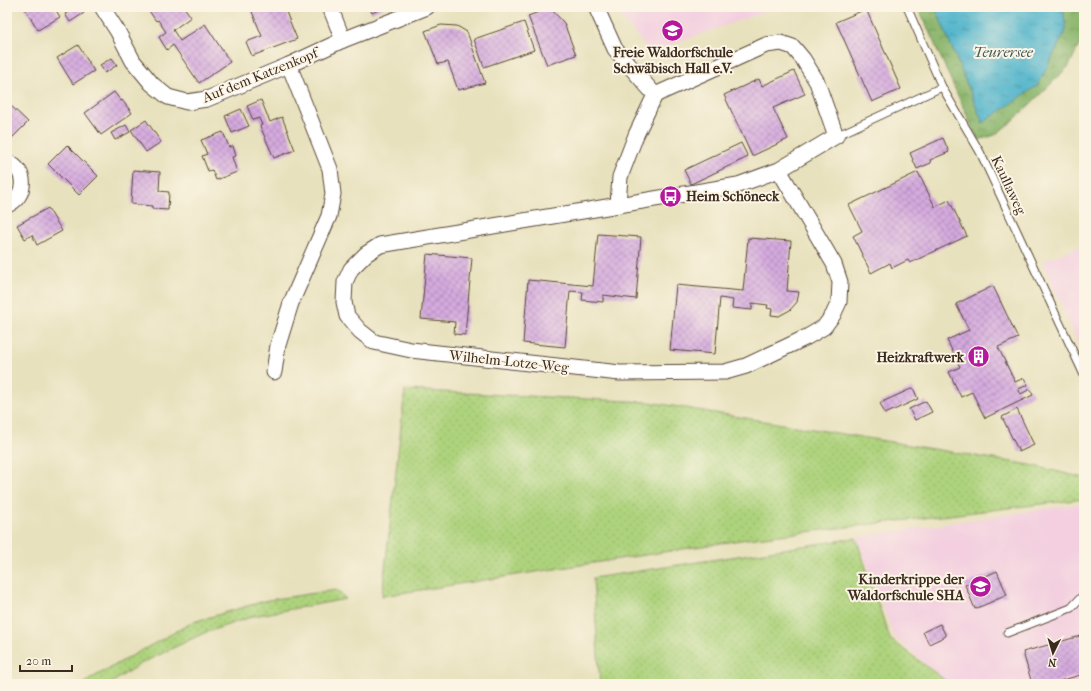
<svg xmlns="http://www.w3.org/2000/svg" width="1091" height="691" viewBox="0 0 1091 691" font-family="'IM FELL French Canon',serif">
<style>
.built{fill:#f3cfdf}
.grass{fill:url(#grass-dots);stroke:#747e4e}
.forest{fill:url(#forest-crowns);stroke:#627045}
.water{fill:url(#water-ripples);stroke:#436e74}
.building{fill:url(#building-cross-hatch)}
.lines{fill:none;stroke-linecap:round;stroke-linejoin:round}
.lane-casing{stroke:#554536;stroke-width:9}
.street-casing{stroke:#554536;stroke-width:17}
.lane{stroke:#fff;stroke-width:7}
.street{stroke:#fff;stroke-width:15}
.labels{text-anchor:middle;stroke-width:4;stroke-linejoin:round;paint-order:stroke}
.poi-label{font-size:14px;font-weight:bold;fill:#3b2a1e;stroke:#fcf5e5;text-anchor:end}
.street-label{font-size:14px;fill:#3b2a1e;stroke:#fcf5e5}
.water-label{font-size:15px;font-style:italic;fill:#415a5a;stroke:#fcf5e5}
</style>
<defs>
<pattern id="grass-dots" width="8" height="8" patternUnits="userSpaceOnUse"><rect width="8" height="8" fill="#aed37d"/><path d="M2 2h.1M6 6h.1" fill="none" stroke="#97b56c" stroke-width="1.8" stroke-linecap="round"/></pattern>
<pattern id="forest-crowns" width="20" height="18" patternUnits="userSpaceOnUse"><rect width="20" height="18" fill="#8ab56c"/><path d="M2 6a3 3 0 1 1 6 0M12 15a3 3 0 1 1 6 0" fill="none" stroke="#729358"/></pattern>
<pattern id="water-ripples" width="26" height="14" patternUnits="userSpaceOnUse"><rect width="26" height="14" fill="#4bb2ca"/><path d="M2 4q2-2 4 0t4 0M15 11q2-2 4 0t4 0" fill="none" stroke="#4091a3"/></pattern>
<pattern id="building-cross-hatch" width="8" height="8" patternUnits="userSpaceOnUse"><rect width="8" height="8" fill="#d5aadf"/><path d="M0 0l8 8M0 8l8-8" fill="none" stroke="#ae8bb4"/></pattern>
</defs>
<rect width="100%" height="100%" fill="#fcf5e5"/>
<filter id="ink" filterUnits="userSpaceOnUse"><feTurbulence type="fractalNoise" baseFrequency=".025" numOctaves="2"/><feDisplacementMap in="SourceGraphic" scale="8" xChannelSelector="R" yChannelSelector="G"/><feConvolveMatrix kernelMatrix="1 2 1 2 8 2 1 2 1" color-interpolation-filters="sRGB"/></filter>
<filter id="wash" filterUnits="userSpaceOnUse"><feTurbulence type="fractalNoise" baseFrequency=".012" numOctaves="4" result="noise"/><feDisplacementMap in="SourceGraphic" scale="16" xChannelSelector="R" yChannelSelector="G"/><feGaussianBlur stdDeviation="0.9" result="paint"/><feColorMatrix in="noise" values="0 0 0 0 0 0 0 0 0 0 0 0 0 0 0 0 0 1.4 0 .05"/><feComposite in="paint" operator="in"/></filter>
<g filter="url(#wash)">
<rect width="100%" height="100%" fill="#e8e1bd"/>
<g class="built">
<path d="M613 7H777L650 52Z"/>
<path d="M1084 245V357L1042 261Z"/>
<path d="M1084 503V684H950L894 637 857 537Z"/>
</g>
<g class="grass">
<path d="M405 390 649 402 1030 465 1084 478V499L747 539 382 596Z"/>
<path d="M856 538 890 639 946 681 948 684H600L593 578Z"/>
<path d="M336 590 346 599 254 616 204 633 138 665 110 684H84L90 679 193 622 268 600Z"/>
</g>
<path class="forest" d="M918 7H935L983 123 1066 30 1063 7H1084V35L1069 66 1014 120 995 135 978 140Z"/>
<path class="water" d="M935 7H1063L1066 30 1038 85 983 123Z"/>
<g id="blocks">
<g class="building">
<path d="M24 7H54L60 17 38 30Z"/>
<path d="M77 7H80L84 13 70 22 65 14Z"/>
<path d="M140 7H184L191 17 173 30 180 41 205 24 230 62 199 83 173 45 167 50 163 44 159 37 166 32 158 20 156 21 147 8 142 11Z"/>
<path d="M250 7H284L297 39 252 56 246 42 262 36Z"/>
<path d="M369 7H385L372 13Z"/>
<path d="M550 8 564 23 576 55 547 65 528 16Z"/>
<path d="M866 9 901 89 872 102 836 22Z"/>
<path d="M524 22 534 50 484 67 474 39Z"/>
<path d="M441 25 457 26 467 32 485 83 458 90 448 62 438 64 425 31Z"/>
<path d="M78 45 94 71 73 84 57 58Z"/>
<path d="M112 58 117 65 105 73 100 65Z"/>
<path d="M794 71 805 94 773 108 788 139 752 156 724 95 759 79 762 86Z"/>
<path d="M114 92 121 101 122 100 132 113 101 135 85 113Z"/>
<path d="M261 100 270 122 282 117 295 150 274 158 260 126 262 125 259 118 253 120 247 106Z"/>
<path d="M7 102 28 122 11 139 7 134Z"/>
<path d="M241 109 249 126 232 133 225 116Z"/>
<path d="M146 120 161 142 146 152 131 130Z"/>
<path d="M126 125 130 132 115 140 111 133Z"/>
<path d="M223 132 229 147 233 146 236 156 232 157 237 172 216 180 212 170 208 171 202 156 207 154 201 140Z"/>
<path d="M943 138 949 152 930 160 931 163 917 169 910 153Z"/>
<path d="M741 143 748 157 691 184 684 170Z"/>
<path d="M67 145 98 176 79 195 48 164Z"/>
<path d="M133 170 160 172 159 191 169 192 168 210 152 209V206L131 204Z"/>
<path d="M918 172 935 207 949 200 967 236 910 263 908 260 892 268 890 263 871 273 853 236 862 231 849 205Z"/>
<path d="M48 208 62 231 37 245 32 235 25 239 17 225Z"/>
<path d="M598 234 641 237 636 299 603 295V302L582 300 583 292 570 291 565 347 523 343 528 280 593 286Z"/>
<path d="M748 238 791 241 787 291 799 292 797 302 790 310 779 316 771 315 772 309 767 308 768 305 752 303V310L732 308 733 300 720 298 715 354 670 350 676 285 743 291Z"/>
<path d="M427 254 472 258 465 335 454 334 455 322 421 319Z"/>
<path d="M993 286 1018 338 998 347 1015 382 1024 378 1028 385 1018 389 1021 394 1030 389 1033 395 985 418 972 392 961 397 949 372 960 367 947 340 969 330 956 304Z"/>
<path d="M913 388 918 399 885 414 880 403Z"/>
<path d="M926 401 932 412 915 420 909 409Z"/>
<path d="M1017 409 1034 445 1019 452 1002 417Z"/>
<path d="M997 571 1007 595 975 609 965 585Z"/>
<path d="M940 624 946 636 929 644 923 632Z"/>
<path d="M1084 635V674L1049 684H1032L1023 652Z"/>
</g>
</g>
</g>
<g filter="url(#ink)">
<use href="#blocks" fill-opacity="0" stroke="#554536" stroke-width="1"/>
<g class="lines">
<defs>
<g id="lane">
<path d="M907 7 942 87 980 152 1084 375"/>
<path d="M836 136 942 87"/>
<path d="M1007 633 1071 608 1084 594"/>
</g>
<g id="street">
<path d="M102 7 118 32 133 61 152 84 168 97 187 102 207 99 289 65 343 40 427 7"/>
<path d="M330 7 343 40"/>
<path d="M596 7 615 49 655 95 766 45 781 43 793 47 803 59 817 82 836 136 779 170 738 185 380 245 366 254 351 269 345 282 344 302 347 316 360 331 374 342 411 350 620 373 725 372 746 366 807 337 824 327 833 315 839 302 840 282 834 264 779 170"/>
<path d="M7 162C28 170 27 197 7 205"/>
<path d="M618 205 620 177 636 135 655 95"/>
<path d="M274 372 278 345 291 303 329 216 333 194 330 169 289 65"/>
</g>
</defs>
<use href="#lane" class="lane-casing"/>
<use href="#street" class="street-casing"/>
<use href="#lane" class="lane"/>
<use href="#street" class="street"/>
</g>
</g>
<defs>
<symbol id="school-disc" viewBox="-11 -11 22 22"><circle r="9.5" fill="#b5179e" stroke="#fcf5e5"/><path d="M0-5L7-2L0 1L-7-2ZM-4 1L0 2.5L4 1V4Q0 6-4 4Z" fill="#fff"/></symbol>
<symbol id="bus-disc" viewBox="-11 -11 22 22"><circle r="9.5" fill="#b5179e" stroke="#fcf5e5"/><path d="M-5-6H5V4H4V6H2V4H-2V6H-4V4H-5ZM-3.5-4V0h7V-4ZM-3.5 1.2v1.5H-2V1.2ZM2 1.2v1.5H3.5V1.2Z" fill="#fff"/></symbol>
<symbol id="building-disc" viewBox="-11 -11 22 22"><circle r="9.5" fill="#b5179e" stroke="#fcf5e5"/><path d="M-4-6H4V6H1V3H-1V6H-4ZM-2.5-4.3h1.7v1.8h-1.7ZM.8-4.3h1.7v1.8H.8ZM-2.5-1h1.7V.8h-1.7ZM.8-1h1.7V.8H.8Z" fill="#fff"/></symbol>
</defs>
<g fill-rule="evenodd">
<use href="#school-disc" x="660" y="18" width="25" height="25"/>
<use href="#bus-disc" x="658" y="184" width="25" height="25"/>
<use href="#building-disc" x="966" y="344" width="25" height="25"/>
<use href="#school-disc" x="968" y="574" width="25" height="25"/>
</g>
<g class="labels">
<g class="poi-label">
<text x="673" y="57" text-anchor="middle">Freie Waldorfschule<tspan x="673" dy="16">Schwäbisch Hall e.V.</tspan></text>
<text x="686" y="201" text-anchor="start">Heim Schöneck</text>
<text x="964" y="362">Heizkraftwerk</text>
<text x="964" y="584">Kinderkrippe der<tspan x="964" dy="16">Waldorfschule SHA</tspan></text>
</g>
<g class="street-label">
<text transform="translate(260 75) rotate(-22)" y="5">Auf dem Katzenkopf</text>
<text transform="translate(1009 185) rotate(65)" y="5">Kaullaweg</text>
<text transform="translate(509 361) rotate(6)" y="5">Wilhelm-Lotze-Weg</text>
</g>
<g class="water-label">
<text x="1003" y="57">Teurersee</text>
</g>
</g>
<rect width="1091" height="691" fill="none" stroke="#fcf5e5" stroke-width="24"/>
<g transform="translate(1053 653) rotate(185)" stroke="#fcf5e5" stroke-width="3" paint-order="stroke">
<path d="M0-3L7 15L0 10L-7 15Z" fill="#3b2a1e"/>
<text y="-6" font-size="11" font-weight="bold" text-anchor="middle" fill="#3b2a1e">N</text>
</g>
<path d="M20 665v6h52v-6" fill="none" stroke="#3b2a1e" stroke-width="2"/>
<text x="26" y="665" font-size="12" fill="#3b2a1e" stroke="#fcf5e5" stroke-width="3" paint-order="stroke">20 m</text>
</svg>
